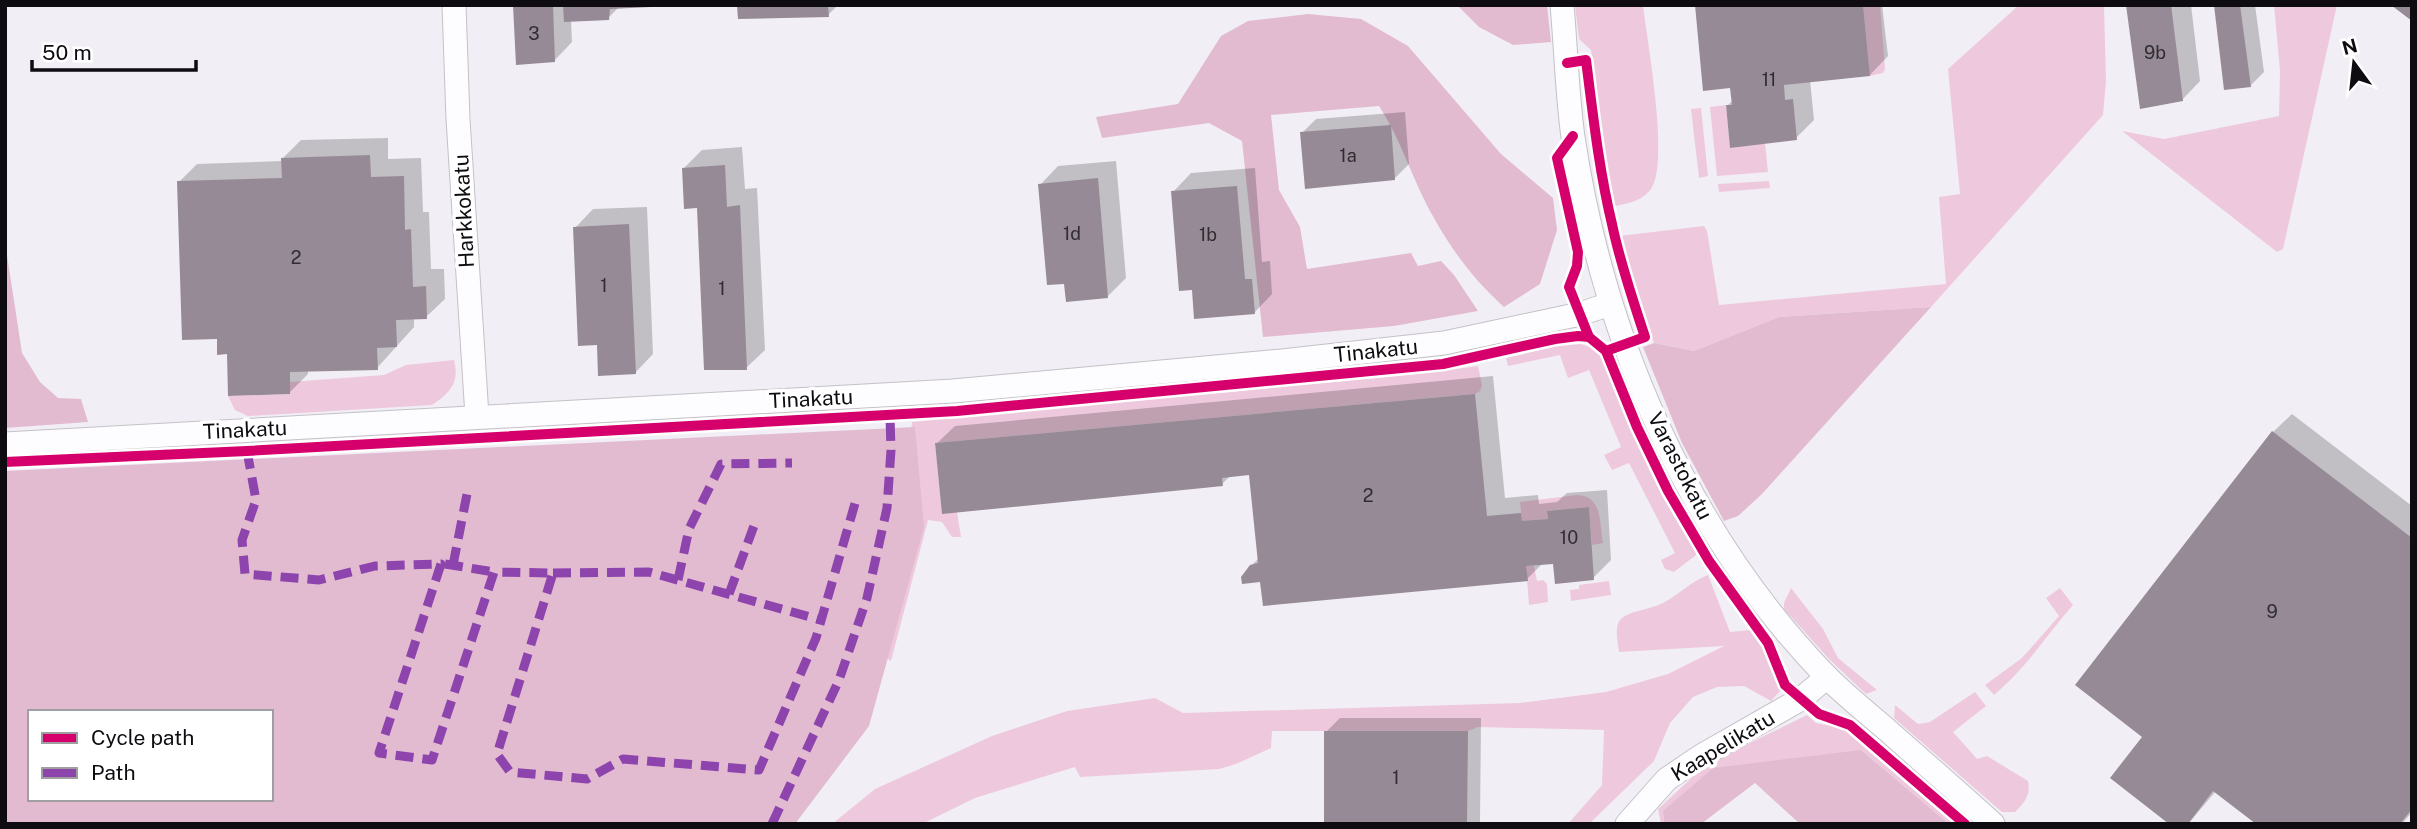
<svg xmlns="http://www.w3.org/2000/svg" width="2417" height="829" viewBox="0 0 2417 829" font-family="'Public Sans',sans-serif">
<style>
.green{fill:#eec9de}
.forest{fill:#e2bbd1;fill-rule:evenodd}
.shadow{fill:#0003}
.building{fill:#958a96}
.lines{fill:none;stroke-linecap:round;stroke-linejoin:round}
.street-casing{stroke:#c4c1c7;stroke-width:25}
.street{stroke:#fdfcfe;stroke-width:23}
.quiet{stroke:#8e44ad;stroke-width:9;stroke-dasharray:18 9;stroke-linecap:butt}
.cycleway-casing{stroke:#fff;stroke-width:15}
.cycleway{stroke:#d6006c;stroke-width:10}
.labels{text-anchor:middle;stroke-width:7;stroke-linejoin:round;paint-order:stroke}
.number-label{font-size:18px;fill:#302c32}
.street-label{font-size:21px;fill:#0f0c11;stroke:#fff}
</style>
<rect width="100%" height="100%" fill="#f2eef6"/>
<g class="green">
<path d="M1575 5H1643C1647 40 1670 164 1651 189 1641 202 1627 203 1613 207L1591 50 1579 39Z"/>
<path d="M1863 5H1880L1885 69 1883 73 1870 76Z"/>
<path d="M2019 5H2104L2106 81 2103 115 1931 307 1779 317 1694 351 1654 343 1619 236 1704 226 1707 231 1719 305 1946 284 1939 197 1960 194 1948 69Z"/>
<path d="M2274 5H2337L2283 249 2277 252 2122 131 2164 139 2279 116 2280 71Z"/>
<path d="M1726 105 1730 148 1765 143 1768 172 1717 176 1710 107Z"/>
<path d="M1701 108 1708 176 1699 178 1691 109Z"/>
<path d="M1769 181 1770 188 1719 192 1718 184Z"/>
<path d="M1581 344 1592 348 1601 356 1635 437 1665 497 1696 550V555L1674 572 1665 569 1661 560 1675 553 1629 463 1612 470 1604 455 1621 447 1589 370 1568 378 1560 355 1508 366 1506 358 1558 346Z"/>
<path d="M454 360C460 383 450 393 432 405L248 416 235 410 228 396 290 394V382L384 375 406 365Z"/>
<path d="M1478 366 1482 385 1480 391 1475 394 935 443 942 513 957 512 961 537H952L942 522 928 520 891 661 876 651 900 556 912 422 1419 374Z"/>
<path d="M1577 495C1603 496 1599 522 1603 543L1592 545 1589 507 1547 511 1548 519 1522 521 1520 502Z"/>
<path d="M1526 566H1534L1537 581 1543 580 1547 584 1548 602 1529 605Z"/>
<path d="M1708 575 1730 632 1751 630 1764 649 1781 690 1771 701 1744 686 1717 687 1693 697 1670 723 1654 761 1589 824H1568L1602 785 1604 730 1478 727 1468 731H1272L1271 748 1236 764 1219 769 1080 777 1075 767 975 798 922 824H832L875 789 992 736 1067 711 1155 698 1183 713 1520 703 1606 692 1668 674 1724 646 1619 652C1618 643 1614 628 1620 620 1625 613 1647 609 1656 606 1675 599 1689 582 1708 575Z"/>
<path d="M1609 581 1611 595 1571 601 1570 590 1579 589V585Z"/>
<path d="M1791 588 1823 629 1838 658 1877 690 1866 694 1829 659 1784 609V603Z"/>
<path d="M2060 588 2073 605C2045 637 2027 667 1994 695L1985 685 2022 658 2059 616 2046 598Z"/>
<path d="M1975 692 1986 706 1953 732 1977 759 1987 756 2028 781C2031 795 2025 802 2015 812H2002L1894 718 1895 705 1918 724 1930 722Z"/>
<path d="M1807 715 1816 723 1847 729 1956 824H1949L1861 750 1663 811 1664 824H1661L1658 809 1698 772 1713 761Z"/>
</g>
<g class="forest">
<path d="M1457 5H1547L1551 42 1513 45 1479 27Z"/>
<path d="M1308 14 1361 19 1408 46 1501 154 1553 198 1557 230 1540 284 1504 307C1476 282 1452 251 1434 218 1413 182 1402 141 1379 106L1271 115 1279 190 1300 227 1307 269 1411 253 1418 266 1441 261 1454 275 1478 311 1394 326 1263 337 1242 141 1209 123 1102 138 1096 117 1178 104 1221 36 1248 21Z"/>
<path d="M5 242 22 353 40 382 58 398 81 399 88 422 5 428Z"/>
<path d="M1931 307 1762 494 1738 516 1724 521 1682 443 1643 347 1654 343 1694 351 1779 317Z"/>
<path d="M915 427 924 527 869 726 795 824H5V471ZM30 712H271V799H30Z"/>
<path d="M1861 750 1949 824H1800L1755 783 1701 824H1664L1663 811 1713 768Z"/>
</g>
<g class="shadow">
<path d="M515 5H660L619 7 608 18 571 20 572 42 554 61Z"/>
<path d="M738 5H838L828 15Z"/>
<path d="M1697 5H1882L1888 56 1870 75 1810 80 1814 120 1796 138 1727 106 1733 100 1732 86Z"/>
<path d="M2128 5H2191L2200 81 2182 100Z"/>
<path d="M2215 5H2255L2264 72 2250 86Z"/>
<path d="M1405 112 1409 164 1395 178 1302 133 1316 119Z"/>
<path d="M388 138V159L421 158 423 212H429L431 269H444L445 299 426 317 414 318V327L377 368 308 370V374L290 392 229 353 218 337 179 182 197 164 283 161V158L301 140Z"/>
<path d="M742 147 745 189 757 188 765 350 746 368 698 206 684 168 702 150Z"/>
<path d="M1116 161 1126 278 1108 296 1066 282 1040 185 1058 166Z"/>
<path d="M1255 168 1262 262 1270 261 1272 294 1254 313 1194 288 1173 192 1191 173Z"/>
<path d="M647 207 653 354 635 373 598 343 575 228 593 209Z"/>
<path d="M1493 376 1505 498 1538 495 1539 504 1557 502 1567 493 1607 490 1611 560 1593 578 1555 562 1543 563 1527 579 1262 580 1251 566 1259 558 1251 473 1231 475 1222 484 936 444 955 426Z"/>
<path d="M2292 414 2412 506V812L2402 824H2259L2216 791 2188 824 2144 737 2077 685 2273 432Z"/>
<path d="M1340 718H1481L1480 824H1326V732Z"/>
</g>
<g class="building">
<path d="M513 5H553L555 62 516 65Z"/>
<path d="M563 5H651V7L610 9 609 20 564 22Z"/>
<path d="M737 5H828L829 17 738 19Z"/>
<path d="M1695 5H1863L1870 76 1784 85 1785 100 1793 99 1797 140 1730 148 1726 105H1732L1730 88 1703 91Z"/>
<path d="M2126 5H2171L2183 101 2140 109Z"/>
<path d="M2214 5H2240L2251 87 2224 90Z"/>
<path d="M2391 5H2412V21Z"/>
<path d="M1391 125 1395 180 1305 189 1300 132Z"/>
<path d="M370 155 371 177 404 176 405 230 411 229 413 287 426 286 427 319 396 320 397 347 377 348 378 370 290 372V394L228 396 227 354 217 355V339L182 340 177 181 282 178 281 158Z"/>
<path d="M725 165 727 207 740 205 747 370H704L697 208 684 209 682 168Z"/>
<path d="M1098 178 1108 298 1066 302 1064 284 1047 285 1038 184Z"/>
<path d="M1237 186 1245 279H1252L1255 314 1194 319 1192 290 1179 291 1171 191Z"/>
<path d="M629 224 636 374 598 376 597 345 578 346 573 227Z"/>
<path d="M1475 394 1487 516 1521 513 1522 521 1548 519 1547 511 1589 507 1594 580 1555 584 1553 564 1526 566 1528 581 1263 606 1260 582 1242 584 1241 577 1250 565 1258 563 1249 475 1222 478 1223 486 942 514 935 443Z"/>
<path d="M2272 431 2412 538V809L2400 824H2256L2213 791 2188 824H2169L2110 778 2142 737 2075 685Z"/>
<path d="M1324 731H1468L1467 824H1324Z"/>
</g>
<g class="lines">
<defs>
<g id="street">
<path d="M454 5 458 119 477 416"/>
<path d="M1562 5C1566 49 1567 94 1573 137 1603 336 1686 531 1826 676 1845 695 1866 712 1886 729 1922 761 1958 792 1993 824"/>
<path d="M5 444 953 391 1282 361 1444 343 1580 314 1610 304"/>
<path d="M1627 824 1667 779 1701 756 1801 699 1827 677"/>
</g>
</defs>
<use href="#street" class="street-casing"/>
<use href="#street" class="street"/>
<g class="quiet">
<path d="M247 451 256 500 242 540 245 574 319 580 375 566 441 564 379 753 432 760 494 572 553 573 497 754 510 772 587 779 623 759 759 770 816 638 856 500"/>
<path d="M445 564 494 572"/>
<path d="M453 565 467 494"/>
<path d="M553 573 649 572 821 620"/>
<path d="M678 580 689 529 721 464 792 463"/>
<path d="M729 594 755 523"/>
<path d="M772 824 839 680 867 598 887 508 891 450 890 416"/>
</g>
<defs>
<g id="cycleway">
<path d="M1567 63 1586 60C1593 115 1599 170 1612 224 1620 263 1633 300 1645 337L1606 351"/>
<path d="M1573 136 1557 158 1578 252 1577 266 1569 287 1589 337 1606 351 1637 427 1668 491 1709 561 1768 643 1785 685 1819 714 1850 725 1965 824"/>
<path d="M5 462 247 451 957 411 1443 364 1555 339 1578 336 1589 337"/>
</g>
</defs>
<use href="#cycleway" class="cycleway-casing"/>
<use href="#cycleway" class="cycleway"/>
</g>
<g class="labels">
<g class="number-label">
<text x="534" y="40">3</text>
<text x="2155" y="59">9b</text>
<text x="1769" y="86">11</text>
<text x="1348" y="162">1a</text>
<text x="1072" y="240">1d</text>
<text x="1208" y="241">1b</text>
<text x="296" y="264">2</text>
<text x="604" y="292">1</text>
<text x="722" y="295">1</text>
<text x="1368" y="502">2</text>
<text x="1569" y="544">10</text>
<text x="2272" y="618">9</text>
<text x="1396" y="784">1</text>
</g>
<g class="street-label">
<text transform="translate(464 211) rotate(-93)" y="7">Harkkokatu</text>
<text transform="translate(1376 351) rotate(-6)" y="7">Tinakatu</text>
<text transform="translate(811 399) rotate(-3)" y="7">Tinakatu</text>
<text transform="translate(245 430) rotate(-3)" y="7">Tinakatu</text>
<text transform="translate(1680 466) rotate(63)" y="7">Varastokatu</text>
<text transform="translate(1723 746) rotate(-31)" y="7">Kaapelikatu</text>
</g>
</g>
<rect width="2417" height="829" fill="none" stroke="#0f0c11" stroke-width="14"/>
<rect x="28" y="710" width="245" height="91" fill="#ffffff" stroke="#9f9ea0" stroke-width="2"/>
<rect x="42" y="733" width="35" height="10" fill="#d6006c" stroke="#9f9ea0" stroke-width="2"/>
<text x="91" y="745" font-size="21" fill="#0f0c11">Cycle path</text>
<rect x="42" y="768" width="35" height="10" fill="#8e44ad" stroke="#9f9ea0" stroke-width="2"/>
<text x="91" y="780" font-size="21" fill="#0f0c11">Path</text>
<g transform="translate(2354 63) rotate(345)" stroke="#ffffff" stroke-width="5" paint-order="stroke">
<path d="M0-5L12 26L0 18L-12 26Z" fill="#0f0c11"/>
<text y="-10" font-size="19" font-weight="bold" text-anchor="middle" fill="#0f0c11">N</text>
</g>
<path d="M32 60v10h164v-10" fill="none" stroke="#0f0c11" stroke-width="3.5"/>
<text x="42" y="60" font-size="21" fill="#0f0c11" stroke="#ffffff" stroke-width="5" paint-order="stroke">50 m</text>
</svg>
